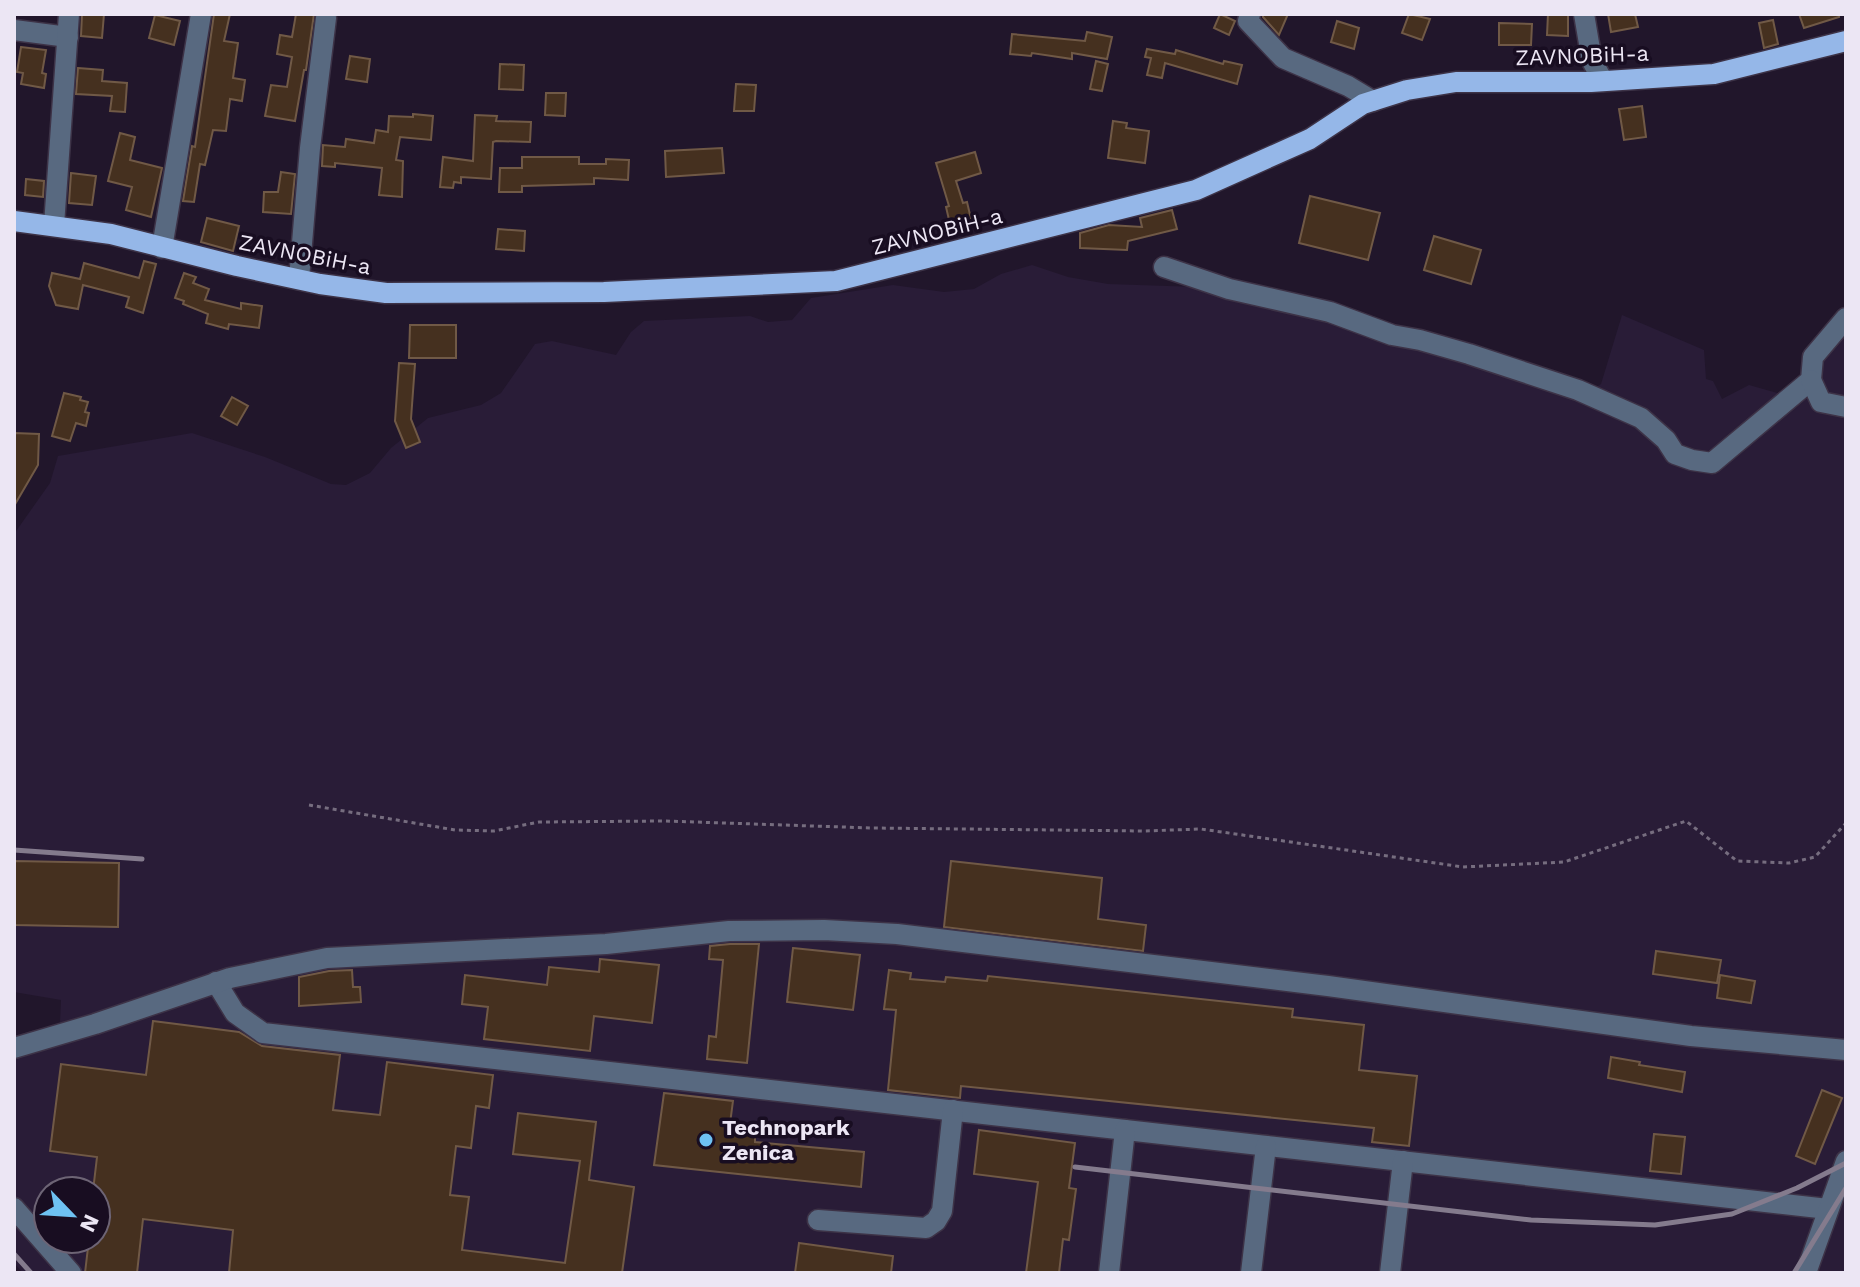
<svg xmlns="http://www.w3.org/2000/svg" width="1860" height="1287" viewBox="0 0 1860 1287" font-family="'Work Sans',sans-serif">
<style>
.built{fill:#291c37;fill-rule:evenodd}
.building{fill:#45301f;stroke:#705946;stroke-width:2}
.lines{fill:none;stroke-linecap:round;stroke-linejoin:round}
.minor-casing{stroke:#3d3347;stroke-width:23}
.major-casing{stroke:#3d3347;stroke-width:23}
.path{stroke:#766d7f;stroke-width:3;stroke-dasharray:4 4;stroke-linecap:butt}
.minor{stroke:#586980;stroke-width:20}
.major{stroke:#95b7e8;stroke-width:20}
.rail{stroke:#847b8d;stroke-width:5}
.poi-dot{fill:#6ec2f3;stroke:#180d21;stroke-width:3}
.labels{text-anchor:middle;stroke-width:7;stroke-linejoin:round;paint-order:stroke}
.street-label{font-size:22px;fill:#ece6f4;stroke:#180d21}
.poi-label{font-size:22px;font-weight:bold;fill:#ece6f4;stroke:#180d21;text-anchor:start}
</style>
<rect width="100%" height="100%" fill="#21162b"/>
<path class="built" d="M1032 265 1068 277 1108 284 1198 287 1595 388 1601 384 1622 315 1704 350 1706 379 1713 381 1722 399 1749 385 1781 394 1804 386 1846 309V1273H23L14 1263V1036L60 1023 61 1000 14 992V534L50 483 58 456 192 433 265 457 331 484 346 485 370 473 391 448 428 418 481 405 501 393 535 344 552 341 616 355 631 332 644 321 750 316 768 322 792 320 811 298 893 285 944 292 974 289 1001 274ZM48 1191H96V1239H48Z"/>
<g class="building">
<path d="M82 14H104L102 38 81 36Z"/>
<path d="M214 14H230L224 41 238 43 233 78 245 80 242 101 230 99 226 131 213 130 205 165 200 164 194 202 183 201 192 146 195 147Z"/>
<path d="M296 14H314L306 70H304L295 121 265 116 271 85 287 87 292 57 277 54 280 35 292 37Z"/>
<path d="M1220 14 1235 21 1229 35 1214 28Z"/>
<path d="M1263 14H1288L1279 35 1263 17Z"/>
<path d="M1409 14 1430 19 1422 40 1402 33Z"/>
<path d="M1548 14H1568V36L1547 35Z"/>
<path d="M1608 14H1635L1638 27 1611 32Z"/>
<path d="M1799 14H1839V17L1804 28Z"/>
<path d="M155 15 180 21 174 45 149 38Z"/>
<path d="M1773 20 1778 44 1764 48 1759 23Z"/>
<path d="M1337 21 1359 28 1354 49 1331 42Z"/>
<path d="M1499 23 1532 24 1531 45H1499Z"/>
<path d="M1087 32 1112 37 1107 59 1072 53V59L1032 53 1031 56 1010 54 1012 34 1085 41Z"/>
<path d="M21 47 46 50 42 73 46 74 44 88 21 84 23 73 17 72Z"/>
<path d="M1147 49 1175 54 1176 50 1223 64 1224 61 1242 65 1237 84 1165 63 1162 78 1147 75 1151 58 1145 57Z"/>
<path d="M350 56 370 59 367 82 346 79Z"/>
<path d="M1096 61 1108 64 1102 91 1090 89Z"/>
<path d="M500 64 524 65 523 90 499 89Z"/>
<path d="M78 68 103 70 102 81 127 83 125 112 110 111 112 96 76 94Z"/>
<path d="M736 84 756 85 754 111H734Z"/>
<path d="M546 93H566L565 116 545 115Z"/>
<path d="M1642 106 1646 137 1624 140 1619 109Z"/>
<path d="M413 114 433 116 431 140 400 137 396 160 403 161 402 197 379 195 382 168 335 163V167L322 166 323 145 345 147 346 139 374 143 376 130 388 132 389 116 413 117Z"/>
<path d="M475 115 497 116 496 121 531 122 530 142 496 141 493 142 491 179 461 177V183L454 182 453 188 440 187 443 157 473 161Z"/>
<path d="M1113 121 1127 123 1126 128 1149 131 1145 163 1108 158Z"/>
<path d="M120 133 135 137 130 160 162 168 151 217 126 210 132 187 108 181Z"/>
<path d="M722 148 724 173 666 177 665 151Z"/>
<path d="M975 152 981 173 956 181 963 203 967 202 971 219 950 224 946 207 949 206 936 163Z"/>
<path d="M522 157H579V164H606V159L629 160 628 180 594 178V184L522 186V192H499L500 168H522Z"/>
<path d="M281 172 295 174 291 214 263 212 264 192H278Z"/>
<path d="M71 173 96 176 92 205 69 203Z"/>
<path d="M26 179 44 181 43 197 25 195Z"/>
<path d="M1310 196 1380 213 1368 260 1299 243Z"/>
<path d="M1172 210 1177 229 1128 241 1127 250 1080 248V233L1109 225 1142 227 1140 218Z"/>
<path d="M207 218 239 226 233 251 201 242Z"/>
<path d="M498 229 525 231 524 251 496 249Z"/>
<path d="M1434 236 1481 250 1471 284 1424 270Z"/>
<path d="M144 261 156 264 143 313 126 307 129 297 83 285 78 309 56 305 49 286 52 273 80 279 84 263 139 278Z"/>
<path d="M184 273 196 277 193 283 209 289 205 300 241 309V303L262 306 259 328 229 324 228 329 206 323 208 314 183 304 184 301 175 298Z"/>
<path d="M410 325H456V358H409Z"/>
<path d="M399 363 415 364 411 419 420 442 406 448 395 421Z"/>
<path d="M64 393 81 397 80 400 88 402 85 412 89 413 86 426 76 423 70 441 52 436Z"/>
<path d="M232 397 248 406 237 425 221 416Z"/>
<path d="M14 433 39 434 38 465 14 506Z"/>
<path d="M14 861 119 863 118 927 14 925Z"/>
<path d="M951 861 1102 878 1098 919 1146 925 1143 951 944 927Z"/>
<path d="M730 944H759L747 1063 707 1059 709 1036 716 1037 723 960 709 959 710 946Z"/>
<path d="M793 948 860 955 853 1010 787 1002Z"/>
<path d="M1656 951 1721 960 1717 983 1653 974Z"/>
<path d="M600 959 659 965 652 1023 594 1016 590 1051 484 1039 488 1007 462 1004 465 975 547 985 549 967 599 972Z"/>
<path d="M352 970 353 987H360L361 1002 299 1006V977L329 971Z"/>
<path d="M889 970 911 973 910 979 945 982 946 977 987 981 988 976 1293 1009 1292 1017 1364 1025 1359 1070 1417 1076 1409 1146 1372 1142 1374 1128 961 1086 960 1098 888 1090 896 1010 884 1009Z"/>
<path d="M1720 975 1755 981 1751 1003 1717 998Z"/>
<path d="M153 1021 239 1032 262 1046 340 1055 333 1110 380 1115 387 1062 493 1075 489 1108 476 1106 471 1148 456 1146 450 1195 469 1197 462 1250 565 1263 580 1161 513 1154 518 1113 596 1122 589 1180 634 1187 622 1273H229L233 1230 143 1219 137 1273H85L89 1239H96V1191H93L97 1157 50 1151 61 1064 146 1075Z"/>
<path d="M1611 1057 1640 1062 1639 1065 1685 1072 1682 1092 1608 1078Z"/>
<path d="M1822 1090 1842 1098 1815 1164 1796 1156Z"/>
<path d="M664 1093 733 1101 729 1131 755 1134V1142L864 1152 861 1187 654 1165Z"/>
<path d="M979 1130 1075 1143 1069 1188 1076 1189 1069 1240 1063 1239 1059 1273H1026L1038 1182 974 1174Z"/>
<path d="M1654 1134 1685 1137 1681 1174 1650 1171Z"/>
<path d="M799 1243 893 1256 891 1273H795Z"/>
</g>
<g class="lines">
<defs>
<g id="minor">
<path d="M1250 14 1248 21 1283 58 1348 86 1373 101"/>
<path d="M1584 14 1592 61 1603 81"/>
<path d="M14 30 68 37"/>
<path d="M54 225 69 14"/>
<path d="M162 248 201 14"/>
<path d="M1164 267 1229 289 1330 312 1392 335 1420 340 1469 354 1578 390 1641 418 1666 440 1675 454 1692 460 1712 463 1811 380 1813 357 1846 318"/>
<path d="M299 279 310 148 326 18"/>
<path d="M1811 380 1821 402 1846 407"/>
<path d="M216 982 235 1013 263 1033 1828 1209"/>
<path d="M14 1048 95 1024 230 978 327 958 606 944 729 931 824 930 897 934 1328 986 1691 1036 1846 1050"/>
<path d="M14 1208 71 1273"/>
<path d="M818 1220 926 1228 936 1221 942 1211 953 1110"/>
<path d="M1109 1273 1125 1130"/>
<path d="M1251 1273 1266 1146"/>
<path d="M1390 1273 1403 1161"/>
<path d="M1806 1273 1846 1161"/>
</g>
<path id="major" d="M14 221 111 234 237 266 320 284 386 293 604 292 836 281 1196 190 1310 139 1363 104 1407 90 1456 82H1591L1714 74 1846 41"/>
</defs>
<use href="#minor" class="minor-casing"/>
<use href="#major" class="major-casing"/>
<path class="path" d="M309 805 455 830 494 831 539 822 665 821 872 828 1144 831 1201 829 1463 867 1564 862 1686 821 1737 861 1789 863 1815 857 1846 823"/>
<use href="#minor" class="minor"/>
<use href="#major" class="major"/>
<g class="rail">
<path d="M14 850 142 859"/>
<path d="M1075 1167 1531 1220 1655 1225 1732 1214 1797 1188 1846 1163"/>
<path d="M14 1254 31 1273"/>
<path d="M1794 1273 1846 1188"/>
</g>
</g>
<circle class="poi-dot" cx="706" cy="1140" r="8"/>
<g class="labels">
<g class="street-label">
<text transform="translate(1582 55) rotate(-2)" y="8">ZAVNOBiH-a</text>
<text transform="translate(937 231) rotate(-14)" y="8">ZAVNOBiH-a</text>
<text transform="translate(305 254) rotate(11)" y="8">ZAVNOBiH-a</text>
</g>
<g class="poi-label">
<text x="722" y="1135">Technopark<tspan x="722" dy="25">Zenica</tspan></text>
</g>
</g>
<rect width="1860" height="1287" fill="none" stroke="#ece6f4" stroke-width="32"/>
<g transform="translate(72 1215) rotate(115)"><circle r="38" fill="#180d21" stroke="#6d6475" stroke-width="2"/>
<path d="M0-6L14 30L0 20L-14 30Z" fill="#6ec2f3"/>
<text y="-12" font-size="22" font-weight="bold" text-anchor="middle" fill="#ece6f4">N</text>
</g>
</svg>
